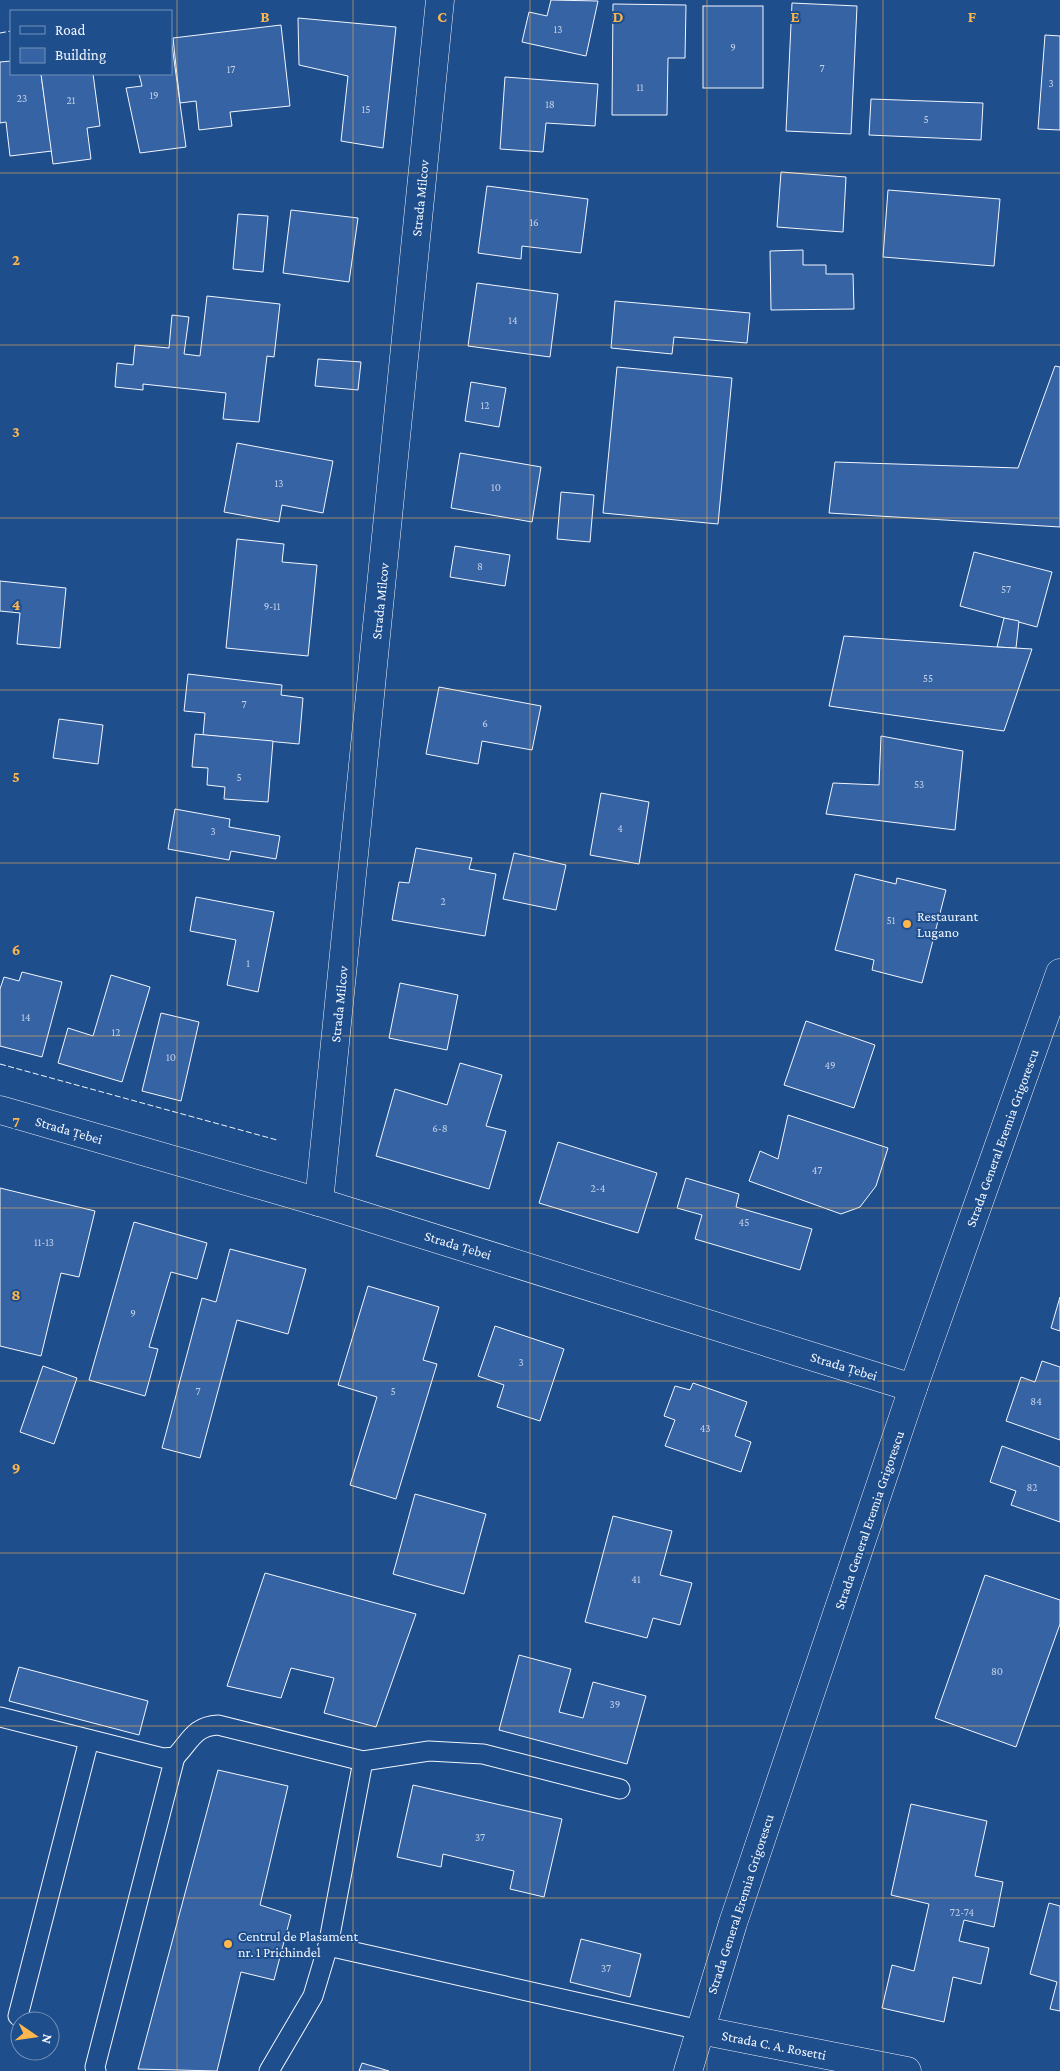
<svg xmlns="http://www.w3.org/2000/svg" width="1060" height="2071" viewBox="0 0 1060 2071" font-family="'Crimson Pro',serif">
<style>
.building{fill:#3563a3;stroke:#f2f6ff}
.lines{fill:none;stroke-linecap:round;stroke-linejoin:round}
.service-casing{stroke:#f2f6ff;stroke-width:21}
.minor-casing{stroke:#f2f6ff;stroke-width:29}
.secondary-casing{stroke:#f2f6ff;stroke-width:29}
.service{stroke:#1f4e8c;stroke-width:19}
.minor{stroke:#1f4e8c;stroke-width:28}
.secondary{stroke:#1f4e8c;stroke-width:28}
.fence{stroke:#f2f6ff;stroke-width:1;stroke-dasharray:6 2.5;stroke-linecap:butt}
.grid{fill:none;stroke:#ffb74d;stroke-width:1;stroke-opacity:0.55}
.poi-dot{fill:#ffb74d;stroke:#1f4e8c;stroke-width:2}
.labels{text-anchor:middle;stroke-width:4;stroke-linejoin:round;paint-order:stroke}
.number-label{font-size:11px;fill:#c3d1e8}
.street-label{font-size:14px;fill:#f2f6ff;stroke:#1f4e8c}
.poi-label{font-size:14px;fill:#f2f6ff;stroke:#1f4e8c;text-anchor:start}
.grid-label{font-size:16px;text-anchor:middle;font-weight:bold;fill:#ffb74d;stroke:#1f4e8c;stroke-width:4;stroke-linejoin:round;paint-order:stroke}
</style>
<rect width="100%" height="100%" fill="#1f4e8c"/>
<g class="building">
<path d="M551 0 598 1 586 56 522 42 529 12 547 16Z"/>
<path d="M792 3 857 6 851 134 786 131Z"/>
<path d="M613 4 686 5 685 58H668L667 115H612Z"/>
<rect x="703" y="6" width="60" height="82"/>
<path d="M298 18 396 27 383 148 341 141 348 76 299 65Z"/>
<path d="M281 25 290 106 230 112 232 126 199 130 196 101 180 103 173 38Z"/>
<path d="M1045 35 1060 36V130L1038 129Z"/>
<path d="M171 38 186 147 140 153 126 88 142 86 139 74H171Z"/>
<path d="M11 61V74H41L52 151 10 156 6 122 0 123V62Z"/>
<path d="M41 74H93L100 126 87 128 91 159 53 164Z"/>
<path d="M505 77 598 84 595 126 546 123 543 152 500 149Z"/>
<path d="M871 99 983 103 981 140 869 135Z"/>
<path d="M781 172 846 177 843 232 777 227Z"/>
<path d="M487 186 588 199 581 253 522 246 521 259 478 253Z"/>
<path d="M888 190 1000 199 994 266 883 257Z"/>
<path d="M291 210 358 218 349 282 283 273Z"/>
<path d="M238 214 268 216 263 272 233 269Z"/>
<path d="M803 250V265H826V274H853L854 309 771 310 770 251Z"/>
<path d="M477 283 558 294 550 357 468 346Z"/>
<path d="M207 296 280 304 274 357 267 356 259 422 223 419 226 393 143 384V390L115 387 117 363 133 365 135 345 169 348 172 315 189 317 184 354 200 356Z"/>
<path d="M615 301 750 313 747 343 674 337 672 354 611 348Z"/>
<path d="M318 359 361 362 358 390 315 386Z"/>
<path d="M1055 366 1060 367V527L829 513 835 462 1018 468Z"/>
<path d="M617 367 732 378 718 524 603 513Z"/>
<path d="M471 382 506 388 499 427 465 421Z"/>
<path d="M237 443 333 461 323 513 282 505 279 522 224 512Z"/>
<path d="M460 453 541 467 532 522 451 508Z"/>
<path d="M561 492 594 495 590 542 557 539Z"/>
<path d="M237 539 284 544 282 562 317 565 308 656 226 648Z"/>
<path d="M455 546 510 555 505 586 450 577Z"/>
<path d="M974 552 1052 572 1037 627 960 606Z"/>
<path d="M0 581 66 588 60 648 17 644 20 613 0 611Z"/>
<path d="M1004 618 1019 621 1016 648 997 647Z"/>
<path d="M844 636 997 647 1032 649 1004 731 829 706Z"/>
<path d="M188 674 282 685 281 695 303 698 299 744 203 735 205 713 184 711Z"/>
<path d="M439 687 541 706 532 750 482 741 478 764 426 754Z"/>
<path d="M59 719 103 725 98 764 53 758Z"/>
<path d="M195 734 273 741 268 802 224 799 225 787 207 785 208 768 192 767Z"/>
<path d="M881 736 963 751 955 830 826 814 833 783 879 785Z"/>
<path d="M601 793 649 802 639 864 590 855Z"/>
<path d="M175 809 230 819 229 827 280 836 276 859 231 851 229 860 168 849Z"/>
<path d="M416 848 472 858 469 869 496 874 485 936 392 920 399 882 409 883Z"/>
<path d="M514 853 566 865 556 910 503 899Z"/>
<path d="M855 874 896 884 897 878 946 890 922 983 872 970 874 960 835 950Z"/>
<path d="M196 897 274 912 258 992 227 985 236 940 190 931Z"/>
<path d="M22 972 62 982 42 1057 0 1046V989L4 977 19 981Z"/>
<path d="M111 975 150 987 122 1082 58 1063 68 1028 93 1036Z"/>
<path d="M400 983 458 995 447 1050 389 1038Z"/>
<path d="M161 1013 199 1022 181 1101 142 1091Z"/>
<path d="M806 1021 875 1045 854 1108 784 1085Z"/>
<path d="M460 1063 502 1075 486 1126 506 1131 489 1189 376 1156 395 1089 447 1105Z"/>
<path d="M788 1115 888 1148 876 1186 860 1207 841 1214 749 1181 760 1151 778 1159Z"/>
<path d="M558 1142 657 1173 638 1233 539 1203Z"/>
<path d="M686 1178 739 1194 736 1207 812 1229 800 1270 695 1239 702 1215 677 1208Z"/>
<path d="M0 1188 95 1211 79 1277 61 1273 41 1356 0 1346Z"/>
<path d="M134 1222 207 1243 197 1279 171 1272 149 1347 158 1349 145 1396 89 1380Z"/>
<path d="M230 1249 306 1269 288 1334 237 1320 200 1458 162 1448 202 1298 216 1302Z"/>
<path d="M368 1286 439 1307 423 1360 437 1364 396 1499 350 1485 377 1397 338 1385Z"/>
<path d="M1060 1297V1331L1051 1328Z"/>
<path d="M495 1326 564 1349 540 1421 497 1407 504 1385 478 1376Z"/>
<path d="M1042 1361 1060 1367V1440L1006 1421 1021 1377 1035 1382Z"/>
<path d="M43 1366 77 1378 54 1444 20 1432Z"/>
<path d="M693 1383 747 1402 735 1436 751 1442 741 1472 665 1446 675 1420 664 1416 675 1386 690 1390Z"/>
<path d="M1002 1446 1060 1467V1522L1011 1505 1016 1491 990 1482Z"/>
<path d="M415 1494 486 1514 464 1594 393 1574Z"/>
<path d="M613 1516 672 1531 660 1575 692 1583 680 1625 653 1618 647 1638 585 1622Z"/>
<path d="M265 1573 416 1614 376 1727 324 1713 334 1678 291 1668 281 1698 227 1686Z"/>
<path d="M985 1575 1060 1600V1624L1016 1747 935 1718Z"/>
<path d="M519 1655 571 1669 559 1712 583 1718 593 1682 646 1696 627 1764 499 1730Z"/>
<path d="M19 1667 148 1701 139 1735 9 1701Z"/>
<path d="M218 1770 288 1786 260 1905 291 1915 274 1980 241 1972 217 2071 138 2069Z"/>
<path d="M413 1785 562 1819 544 1897 510 1889 514 1871 443 1854 441 1867 397 1857Z"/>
<path d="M911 1804 987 1821 975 1876 1003 1882 994 1927 964 1920 959 1941 989 1948 981 1984 953 1977 944 2022 882 2008 892 1965 914 1971 929 1904 891 1895Z"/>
<path d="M1049 1903 1060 1906V2011L1050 2009 1057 1982 1030 1974Z"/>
<path d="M581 1939 641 1954 630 1997 570 1982Z"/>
<path d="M362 2063 389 2071H359Z"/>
</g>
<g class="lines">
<defs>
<g id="service">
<path d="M0 1717 163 1758 175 1757C190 1742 194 1726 218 1725L363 1761 429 1751 483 1754 620 1789"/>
<path d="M363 1761 328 1946 700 2030"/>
<path d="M18 2016 89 1740"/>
<path d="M96 2071 95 2067 175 1757"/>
<path d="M269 2071 313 1996 328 1946"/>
</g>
<g id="minor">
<path d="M0 1110 319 1202 913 1388"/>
<path d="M319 1202 440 0"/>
<path d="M700 2030 907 2071"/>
</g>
<path id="secondary" d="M688 2071 733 1923 913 1388 1060 973"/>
</defs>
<use href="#service" class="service-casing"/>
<use href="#minor" class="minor-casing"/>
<use href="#secondary" class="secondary-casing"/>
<use href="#service" class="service"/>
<use href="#minor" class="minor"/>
<use href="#secondary" class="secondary"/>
<g class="fence">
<path d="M0 33 11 31"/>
<path d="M0 1064 277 1140"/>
</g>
</g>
<path class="grid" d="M177 0V2071M353 0V2071M530 0V2071M707 0V2071M883 0V2071M0 173H1060M0 345H1060M0 518H1060M0 690H1060M0 863H1060M0 1036H1060M0 1208H1060M0 1381H1060M0 1553H1060M0 1726H1060M0 1898H1060"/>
<g class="poi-dot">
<circle cx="907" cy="924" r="5"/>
<circle cx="228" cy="1944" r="5"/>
</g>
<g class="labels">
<g class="number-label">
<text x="558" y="33">13</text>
<text x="733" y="51">9</text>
<text x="822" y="72">7</text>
<text x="231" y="73">17</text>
<text x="1051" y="87">3</text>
<text x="640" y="91">11</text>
<text x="154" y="99">19</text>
<text x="22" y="102">23</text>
<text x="71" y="104">21</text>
<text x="550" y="108">18</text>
<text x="366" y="113">15</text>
<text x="926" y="123">5</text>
<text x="534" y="226">16</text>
<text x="513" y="324">14</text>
<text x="485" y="409">12</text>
<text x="279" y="487">13</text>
<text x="496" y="491">10</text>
<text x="480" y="570">8</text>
<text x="1006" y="593">57</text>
<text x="272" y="610">9-11</text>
<text x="928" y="682">55</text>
<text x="244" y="708">7</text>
<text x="485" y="727">6</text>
<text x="239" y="781">5</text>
<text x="919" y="788">53</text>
<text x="620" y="832">4</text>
<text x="213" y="835">3</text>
<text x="443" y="905">2</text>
<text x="891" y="924">51</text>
<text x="248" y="967">1</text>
<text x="26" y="1021">14</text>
<text x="116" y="1036">12</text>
<text x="171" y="1061">10</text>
<text x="830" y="1069">49</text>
<text x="440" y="1132">6-8</text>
<text x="817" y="1174">47</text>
<text x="598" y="1192">2-4</text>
<text x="744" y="1226">45</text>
<text x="44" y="1246">11-13</text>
<text x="133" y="1317">9</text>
<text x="521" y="1366">3</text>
<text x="198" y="1395">7</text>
<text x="393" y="1395">5</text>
<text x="1036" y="1405">84</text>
<text x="705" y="1432">43</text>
<text x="1032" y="1491">82</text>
<text x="636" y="1583">41</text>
<text x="997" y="1675">80</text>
<text x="615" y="1708">39</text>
<text x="480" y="1841">37</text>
<text x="962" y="1916">72-74</text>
<text x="606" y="1972">37</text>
</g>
<g class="street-label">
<text transform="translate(420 198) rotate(-84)" y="5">Strada Milcov</text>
<text transform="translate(380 601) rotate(-84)" y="5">Strada Milcov</text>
<text transform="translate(339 1004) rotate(-84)" y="5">Strada Milcov</text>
<text transform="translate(69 1130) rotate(16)" y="5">Strada Țebei</text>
<text transform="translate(1002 1138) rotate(-70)" y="5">Strada General Eremia Grigorescu</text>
<text transform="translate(458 1245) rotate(17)" y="5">Strada Țebei</text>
<text transform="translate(844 1366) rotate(17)" y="5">Strada Țebei</text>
<text transform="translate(869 1520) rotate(-71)" y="5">Strada General Eremia Grigorescu</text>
<text transform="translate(740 1904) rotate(-72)" y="5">Strada General Eremia Grigorescu</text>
<text transform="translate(774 2045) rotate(11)" y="5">Strada C. A. Rosetti</text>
</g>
<g class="poi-label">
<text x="917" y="921">Restaurant<tspan x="917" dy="16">Lugano</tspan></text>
<text x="238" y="1941">Centrul de Plasament<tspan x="238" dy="16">nr. 1 Prichindel</tspan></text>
</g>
</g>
<g class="grid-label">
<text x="265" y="22">B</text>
<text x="442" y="22">C</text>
<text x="618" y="22">D</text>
<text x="795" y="22">E</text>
<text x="972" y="22">F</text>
<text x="16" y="265">2</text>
<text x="16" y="437">3</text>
<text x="16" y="610">4</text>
<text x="16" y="782">5</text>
<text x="16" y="955">6</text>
<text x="16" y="1127">7</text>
<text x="16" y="1300">8</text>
<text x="16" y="1473">9</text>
</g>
<rect x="10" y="10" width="162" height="65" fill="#1f4e8c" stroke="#7391ba"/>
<rect x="20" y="26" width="25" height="8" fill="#1f4e8c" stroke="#7391ba"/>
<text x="55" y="35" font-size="15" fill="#f2f6ff">Road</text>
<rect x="20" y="48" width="25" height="15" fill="#3563a3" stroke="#7391ba"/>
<text x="55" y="60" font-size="15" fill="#f2f6ff">Building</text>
<g transform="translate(35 2036) rotate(103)"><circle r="24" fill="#1f4e8c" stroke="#7391ba"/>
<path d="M0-4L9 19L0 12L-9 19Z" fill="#ffb74d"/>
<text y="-8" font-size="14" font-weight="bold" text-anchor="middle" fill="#f2f6ff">N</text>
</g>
</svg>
